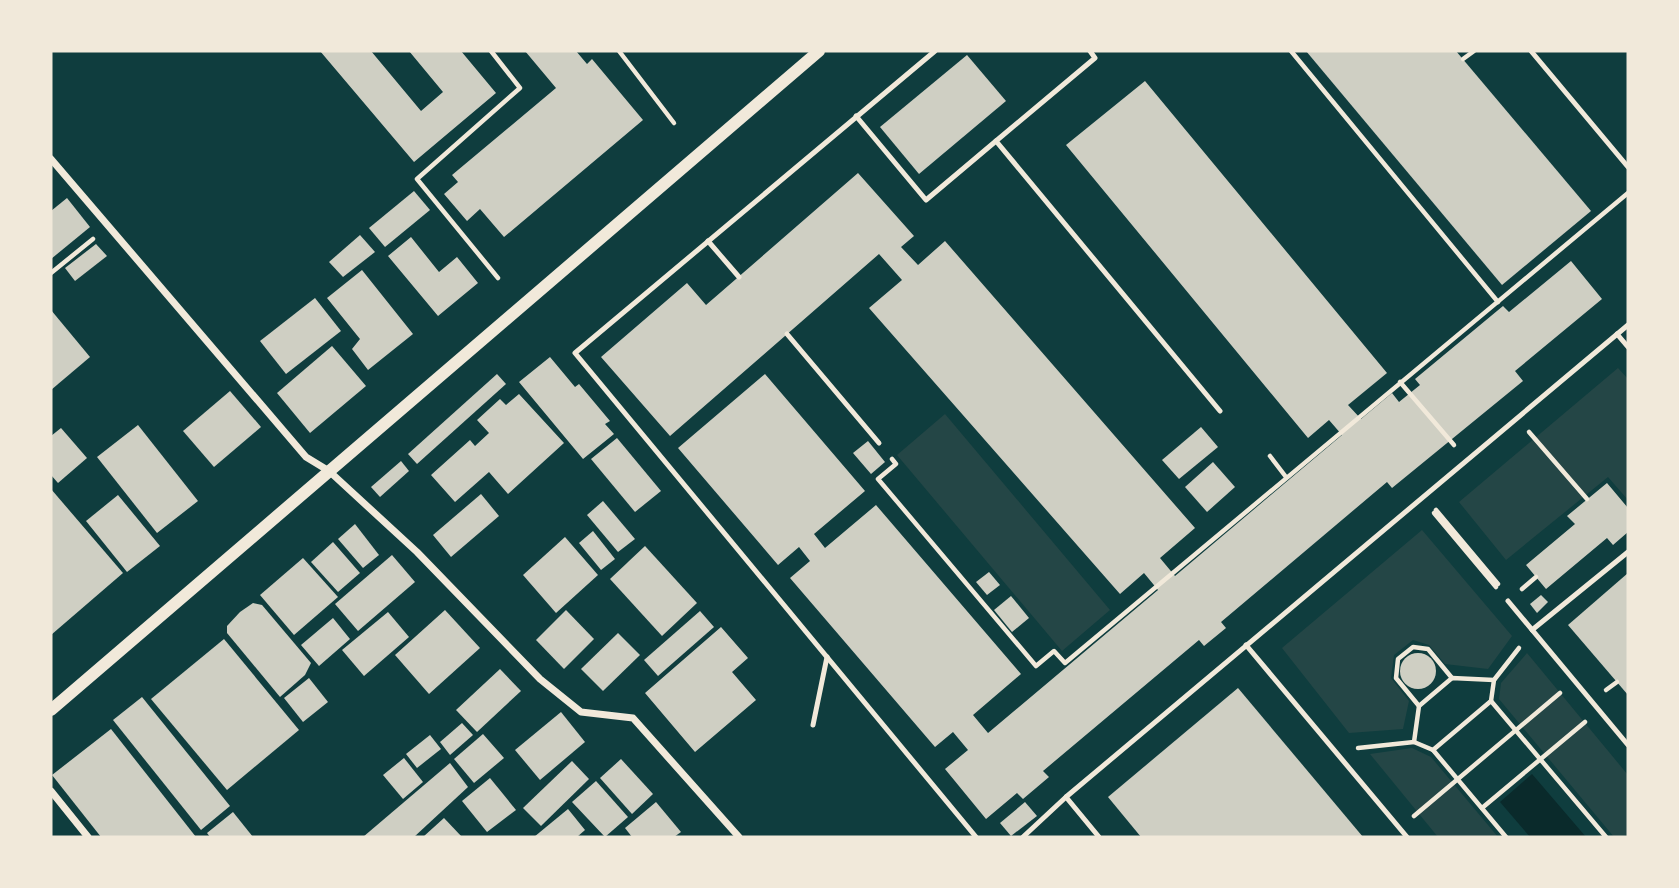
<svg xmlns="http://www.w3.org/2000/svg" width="1679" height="888" viewBox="0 0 1679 888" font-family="Commissioner,sans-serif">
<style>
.green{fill:#244646}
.water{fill:#0a2a2b}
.building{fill:#cfcfc3}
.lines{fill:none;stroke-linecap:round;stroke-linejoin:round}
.path{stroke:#f1e9da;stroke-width:4.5}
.service{stroke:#f1e9da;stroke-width:5}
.minor{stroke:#f1e9da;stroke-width:7}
.tertiary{stroke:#f1e9da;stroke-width:12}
</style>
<rect width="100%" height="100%" fill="#0f3d3e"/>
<g class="green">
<path d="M1618 368 1628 379V500L1608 477 1506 560 1459 502Z"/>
<path d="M945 414 1110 610 1062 651 897 455Z"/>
<path d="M1422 530 1512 636 1488 669 1445 664 1429 645 1413 640 1394 655 1391 678 1409 701 1403 729 1349 733 1282 648Z"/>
<path d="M1527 653 1628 775V835L1614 837 1499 699 1501 683Z"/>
<path d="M1412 748 1431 757 1498 837H1438L1370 754Z"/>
</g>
<path class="water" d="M1532 774 1586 837H1530L1500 802Z"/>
<g class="building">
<path d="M320 51H371L421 111 443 92 409 51H461L496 93 414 162Z"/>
<path d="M525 51H576L587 64 592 59 643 120 504 237 480 209 467 221 444 194 458 182 452 175 556 88Z"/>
<path d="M1306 51H1456L1591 211 1502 285Z"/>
<path d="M967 55 1006 101 919 174 880 127Z"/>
<path d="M1145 81 1387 373 1348 405 1361 419 1392 393 1399 402 1420 385 1415 379 1503 306 1509 312 1571 261 1602 299 1515 371 1523 381 1392 488 1387 482 1221 622 1226 628 1204 646 1199 640 1043 771 1049 777 1023 799 1017 793 986 819 945 769 968 750 953 732 935 747 790 578 810 561 799 547 778 565 678 448 765 374 865 491 814 534 825 548 876 505 1021 674 973 715 988 733 1158 590 1144 573 1120 594 869 308 902 280 879 254 670 436 601 357 687 283 706 305 858 173 914 236 901 247 918 265 945 241 1195 528 1160 558 1175 576 1342 435 1329 420 1308 438 1066 145Z"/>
<path d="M414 191 430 210 385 247 369 228Z"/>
<path d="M67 198 90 227 51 259V211Z"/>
<path d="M360 235 375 252 343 277 329 262Z"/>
<path d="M411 237 439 272 457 257 478 283 438 316 388 256Z"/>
<path d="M96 244 107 256 75 281 65 268Z"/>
<path d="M362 270 413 334 368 370 352 349 360 339 327 298Z"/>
<path d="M315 298 341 331 286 374 260 341Z"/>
<path d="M51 310 90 357 51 390Z"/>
<path d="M332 346 366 386 310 433 277 393Z"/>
<path d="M550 357 575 387 579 384 610 421 605 424 614 434 583 459 519 382Z"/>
<path d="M497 374 506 384 417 464 408 454Z"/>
<path d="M230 391 261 427 214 467 183 431Z"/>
<path d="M519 394 564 443 508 494 489 472 455 502 431 475 470 440 475 446 489 433 477 420 500 399 506 405Z"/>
<path d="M138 425 198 501 157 533 97 457Z"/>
<path d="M1201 427 1218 447 1179 479 1162 460Z"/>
<path d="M61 428 87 458 58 483 51 475V436Z"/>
<path d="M617 438 661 491 635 512 591 459Z"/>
<path d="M868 441 885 462 871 474 853 453Z"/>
<path d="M401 461 409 471 380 497 371 487Z"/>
<path d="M1213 462 1235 487 1207 512 1185 487Z"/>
<path d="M1607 483 1628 508V532L1613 545 1607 538 1546 589 1526 565 1575 524 1567 516Z"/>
<path d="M51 489 123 573 51 635Z"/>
<path d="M481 494 499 516 451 557 433 535Z"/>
<path d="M118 495 160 546 127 572 86 521Z"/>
<path d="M603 501 635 539 618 552 587 515Z"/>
<path d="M355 524 379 555 363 568 338 539Z"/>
<path d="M593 531 615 559 601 570 579 543Z"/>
<path d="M565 537 598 575 556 613 523 575Z"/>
<path d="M333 542 360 573 338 592 311 562Z"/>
<path d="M645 546 697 603 662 636 610 579Z"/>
<path d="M392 555 415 582 358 631 335 604Z"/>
<path d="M303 558 338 597 294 635 260 595Z"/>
<path d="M989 572 1000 585 987 595 976 582Z"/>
<path d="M1628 573V695L1568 625Z"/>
<path d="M1541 595 1548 602 1537 613 1530 604Z"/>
<path d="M1011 596 1029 618 1012 632 994 610Z"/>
<path d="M253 603 262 605 311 663 305 675 280 697 227 633V626L240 612Z"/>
<path d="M445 610 480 648 429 694 395 655Z"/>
<path d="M566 610 594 639 564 669 536 640Z"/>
<path d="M700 611 714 627 658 676 644 660Z"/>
<path d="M388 612 409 637 364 676 342 650Z"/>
<path d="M333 618 350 639 319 666 301 645Z"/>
<path d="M721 627 748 658 732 672 756 700 695 752 645 693Z"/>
<path d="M618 633 640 655 603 691 581 669Z"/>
<path d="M224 639 299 730 227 790 151 699Z"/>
<circle cx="1418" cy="671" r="18"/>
<path d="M500 669 521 691 477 732 456 710Z"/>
<path d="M309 678 328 702 303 722 284 698Z"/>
<path d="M1238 688 1363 837H1141L1108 797Z"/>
<path d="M142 697 230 806 201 830 113 720Z"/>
<path d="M561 712 585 742 540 780 515 750Z"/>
<path d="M462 723 473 735 450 755 440 742Z"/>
<path d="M111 729 196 837H101L52 775Z"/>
<path d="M483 734 504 758 474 783 454 759Z"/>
<path d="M430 735 441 749 417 768 406 754Z"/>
<path d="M404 758 423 782 403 799 383 775Z"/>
<path d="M621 759 653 794 632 814 600 778Z"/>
<path d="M572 761 589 779 541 826 523 808Z"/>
<path d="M450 763 468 787 414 837H363Z"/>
<path d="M490 778 516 810 487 832 462 801Z"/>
<path d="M596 781 628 817 605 837 572 802Z"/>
<path d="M656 802 681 832 674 837H632L625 828Z"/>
<path d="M1025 802 1037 816 1011 836 1000 823Z"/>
<path d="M568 809 585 830 577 837H534Z"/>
<path d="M233 812 253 837H210L207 833Z"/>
<path d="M444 818 462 837H423Z"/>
</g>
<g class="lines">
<g class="path">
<path d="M491 51 520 88 417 179 498 278"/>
<path d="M619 51 674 123"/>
<path d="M1291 51 1498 302"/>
<path d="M1463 59 1474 51"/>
<path d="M51 273 93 239"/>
<path d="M1400 382 1454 445"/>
<path d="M1529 432 1587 499"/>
<path d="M1270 456 1286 477"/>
<path d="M892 459 896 464 878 479 1036 666 1054 651 1065 663 1628 193"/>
<path d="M1436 510 1498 584"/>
<path d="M1434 513 1496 587"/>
<path d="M1522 589 1536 577"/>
<path d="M1606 690 1617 682"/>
<path d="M1491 701 1606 837"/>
<path d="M1419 706 1396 678 1398 659 1413 647 1428 649 1452 678"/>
<path d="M1414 742 1433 750 1491 701 1494 680"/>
<path d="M1358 748 1414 742 1419 706 1452 678 1494 680 1519 648"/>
<path d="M1433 750 1506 837"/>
<path d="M1482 808 1585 722"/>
<path d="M1414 816 1560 693"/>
</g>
<g class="service">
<path d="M935 51 575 353 976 837"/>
<path d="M1090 51 1095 58 996 141 1220 411"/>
<path d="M1531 51 1628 167"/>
<path d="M856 116 926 200 996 141"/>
<path d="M708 241 739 277"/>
<path d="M787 334 879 443"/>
<path d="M1617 334 1628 347"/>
<path d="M1508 601 1628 745"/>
<path d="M1532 630 1628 552"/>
<path d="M1246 645 1407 837"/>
<path d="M813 725 827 657"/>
<path d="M1066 797 1099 837"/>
<path d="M1023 837 1066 797 1628 325"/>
</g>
<g class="minor">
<path d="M51 159 306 457 329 471 417 552 540 679 581 712 633 718 739 837"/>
<path d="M51 791 88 837"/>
</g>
<path class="tertiary" d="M51 710 819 51"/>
</g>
<rect width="1679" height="888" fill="none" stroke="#f1e9da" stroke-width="105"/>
</svg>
